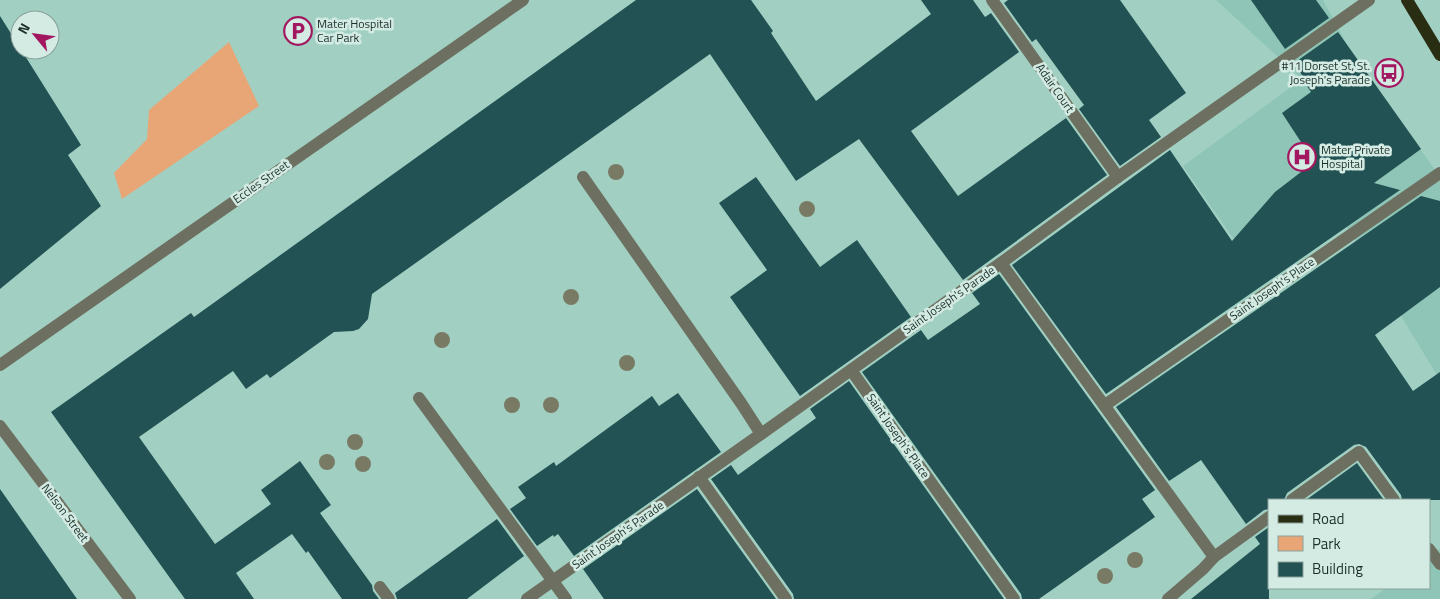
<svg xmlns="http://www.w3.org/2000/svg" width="1440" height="599" viewBox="0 0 1440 599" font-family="'Titillium Web',sans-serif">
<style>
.built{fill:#8ec5b6}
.green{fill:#e8a676}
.building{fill:#225253}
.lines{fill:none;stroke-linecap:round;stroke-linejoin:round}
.minor{stroke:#6d7060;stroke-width:12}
.major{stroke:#292d12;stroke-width:12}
.tree{fill:#797a64}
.labels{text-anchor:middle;stroke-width:5;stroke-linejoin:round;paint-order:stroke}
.poi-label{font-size:12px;fill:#1c2f2a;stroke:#d4ebe4;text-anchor:start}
.street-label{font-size:12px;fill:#1c2f2a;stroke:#d4ebe4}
</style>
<rect width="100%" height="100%" fill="#a1d0c3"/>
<g class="built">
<path d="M1216 0H1323L1348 46 1440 177V380L1337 211 1256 271 1183 166 1302 79Z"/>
<path d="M1440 548V599H1371L1386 588H1429V555Z"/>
</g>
<path class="green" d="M229 42 259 106 122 199 114 173 147 139 149 110Z"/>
<g class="building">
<path d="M636 0H751L773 31 771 33 816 101 931 14 921 0H973L985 17 991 13 1019 52 911 131 958 196 1066 118 1107 175 963 280 859 139 796 181 710 54 372 294 368 319 359 329 353 331 334 332 270 378 267 374 246 389 233 371 139 437 215 544 271 504 261 490 300 461 331 505 320 513 372 585 373 591 379 599H342L308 551 306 553 292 534 236 573 254 599H185L51 412 191 313 194 317Z"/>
<path d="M1008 0H1120L1186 93 1149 120 1161 137 1120 166 1079 109 1084 105 1036 39 1032 42 1004 3Z"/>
<path d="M1251 0H1316L1329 18 1285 49Z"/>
<path d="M0 16 81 145 68 155 101 206 0 289Z"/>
<path d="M1338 32 1421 149 1374 183 1400 190 1106 394 1012 265 1170 150 1232 241 1275 192 1314 162 1282 113 1311 92 1302 79 1304 78 1294 63Z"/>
<path d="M756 177 820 267 857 240 911 317 800 396 730 297 767 270 719 203Z"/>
<path d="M1421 196 1440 201V287L1375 335 1413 391 1440 372V500H1402L1401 495 1366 447 1359 444 1354 445 1287 493 1284 500H1269V509L1264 510 1246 524 1201 460 1169 481 1116 407Z"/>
<path d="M999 274 1155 490 1142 499 1155 517 1039 599H1022L1021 594 862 372 921 330 928 340 980 304 972 293Z"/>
<path d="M849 381 1004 599H794L793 594 711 479 731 465 738 475 816 418 810 409Z"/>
<path d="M678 393 721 452 574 556 558 534 554 537 553 535 537 546 510 509 526 498 518 487 554 462 556 466 652 396 659 406Z"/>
<path d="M1357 463 1384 500H1306Z"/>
<path d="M0 489 77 599H0Z"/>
<path d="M697 489 776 599H604L583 569Z"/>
<path d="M497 519 524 556 467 599H397L395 593Z"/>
<path d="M1269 527V599H1191L1260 544 1255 537Z"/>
</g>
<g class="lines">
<g class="minor">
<path d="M992 0 1118 177"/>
<path d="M583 177 741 403 761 434"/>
<path d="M1001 263 1214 557"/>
<path d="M0 365 523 0"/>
<path d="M851 370 1014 599"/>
<path d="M419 398 566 599"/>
<path d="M1105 405 1440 173"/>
<path d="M0 426 130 599"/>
<path d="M699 477 786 599"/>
<path d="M1292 500 1359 452 1394 500"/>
<path d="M1429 549 1440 564"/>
<path d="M380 587 389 599"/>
<path d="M527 599 761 434 1001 263 1118 177 1369 0"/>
<path d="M1168 599 1203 569 1214 557 1269 517"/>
</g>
<path class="major" d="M1407 0 1440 55"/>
</g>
<g class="tree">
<circle cx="616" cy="172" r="8"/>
<circle cx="807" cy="209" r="8"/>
<circle cx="571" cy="297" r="8"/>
<circle cx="442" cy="340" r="8"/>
<circle cx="627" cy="363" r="8"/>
<circle cx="512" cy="405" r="8"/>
<circle cx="551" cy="405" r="8"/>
<circle cx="355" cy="442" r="8"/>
<circle cx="327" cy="462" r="8"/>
<circle cx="363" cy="464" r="8"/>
<circle cx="1135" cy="560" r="8"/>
<circle cx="1105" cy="576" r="8"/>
</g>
<defs>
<symbol id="parking-ring" viewBox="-11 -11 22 22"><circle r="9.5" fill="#d4ebe4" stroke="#a2175f" stroke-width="1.5"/><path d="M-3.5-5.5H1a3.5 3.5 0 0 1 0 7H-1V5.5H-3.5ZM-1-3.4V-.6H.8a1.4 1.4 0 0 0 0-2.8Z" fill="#a2175f"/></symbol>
<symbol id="bus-ring" viewBox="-11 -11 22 22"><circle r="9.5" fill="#d4ebe4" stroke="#a2175f" stroke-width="1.5"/><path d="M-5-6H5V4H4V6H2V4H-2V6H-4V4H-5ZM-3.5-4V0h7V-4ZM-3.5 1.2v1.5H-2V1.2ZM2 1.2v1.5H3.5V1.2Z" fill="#a2175f"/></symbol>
<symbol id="hospital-ring" viewBox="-11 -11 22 22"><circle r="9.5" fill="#d4ebe4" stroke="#a2175f" stroke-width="1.5"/><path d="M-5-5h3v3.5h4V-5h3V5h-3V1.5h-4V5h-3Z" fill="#a2175f"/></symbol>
</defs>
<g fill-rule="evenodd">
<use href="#parking-ring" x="282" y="15" width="32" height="32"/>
<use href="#bus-ring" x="1373" y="57" width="32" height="32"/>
<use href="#hospital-ring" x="1286" y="141" width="32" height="32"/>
</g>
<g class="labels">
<g class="poi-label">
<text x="317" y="28">Mater Hospital<tspan x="317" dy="14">Car Park</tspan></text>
<text x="1370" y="70" text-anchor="end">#11 Dorset St, St.<tspan x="1370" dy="14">Joseph's Parade</tspan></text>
<text x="1321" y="154">Mater Private<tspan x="1321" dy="14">Hospital</tspan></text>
</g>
<g class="street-label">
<text transform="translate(1055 88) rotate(55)" y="4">Adair Court</text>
<text transform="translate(261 182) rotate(-35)" y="4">Eccles Street</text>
<text transform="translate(1272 289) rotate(-35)" y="4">Saint Joseph's Place</text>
<text transform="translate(949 300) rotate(-35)" y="4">Saint Joseph's Parade</text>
<text transform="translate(898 436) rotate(55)" y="4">Saint Joseph's Place</text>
<text transform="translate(65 513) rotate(53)" y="4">Nelson Street</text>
<text transform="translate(618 535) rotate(-35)" y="4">Saint Joseph's Parade</text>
</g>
</g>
<rect x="1268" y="499" width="162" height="90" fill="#d4ebe4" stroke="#8aa09a"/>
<rect x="1278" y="515" width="25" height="8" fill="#292d12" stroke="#8aa09a"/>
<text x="1312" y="524" font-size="15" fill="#1c2f2a">Road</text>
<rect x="1278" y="536" width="25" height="15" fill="#e8a676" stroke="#8aa09a"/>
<text x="1312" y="549" font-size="15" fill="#1c2f2a">Park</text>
<rect x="1278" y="562" width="25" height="15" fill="#225253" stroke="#8aa09a"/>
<text x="1312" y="574" font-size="15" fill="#1c2f2a">Building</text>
<g transform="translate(35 35) rotate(299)"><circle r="24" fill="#d4ebe4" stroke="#8aa09a"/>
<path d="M0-4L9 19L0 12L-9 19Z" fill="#a2175f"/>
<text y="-8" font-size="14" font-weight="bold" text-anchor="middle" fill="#1c2f2a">N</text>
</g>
</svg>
